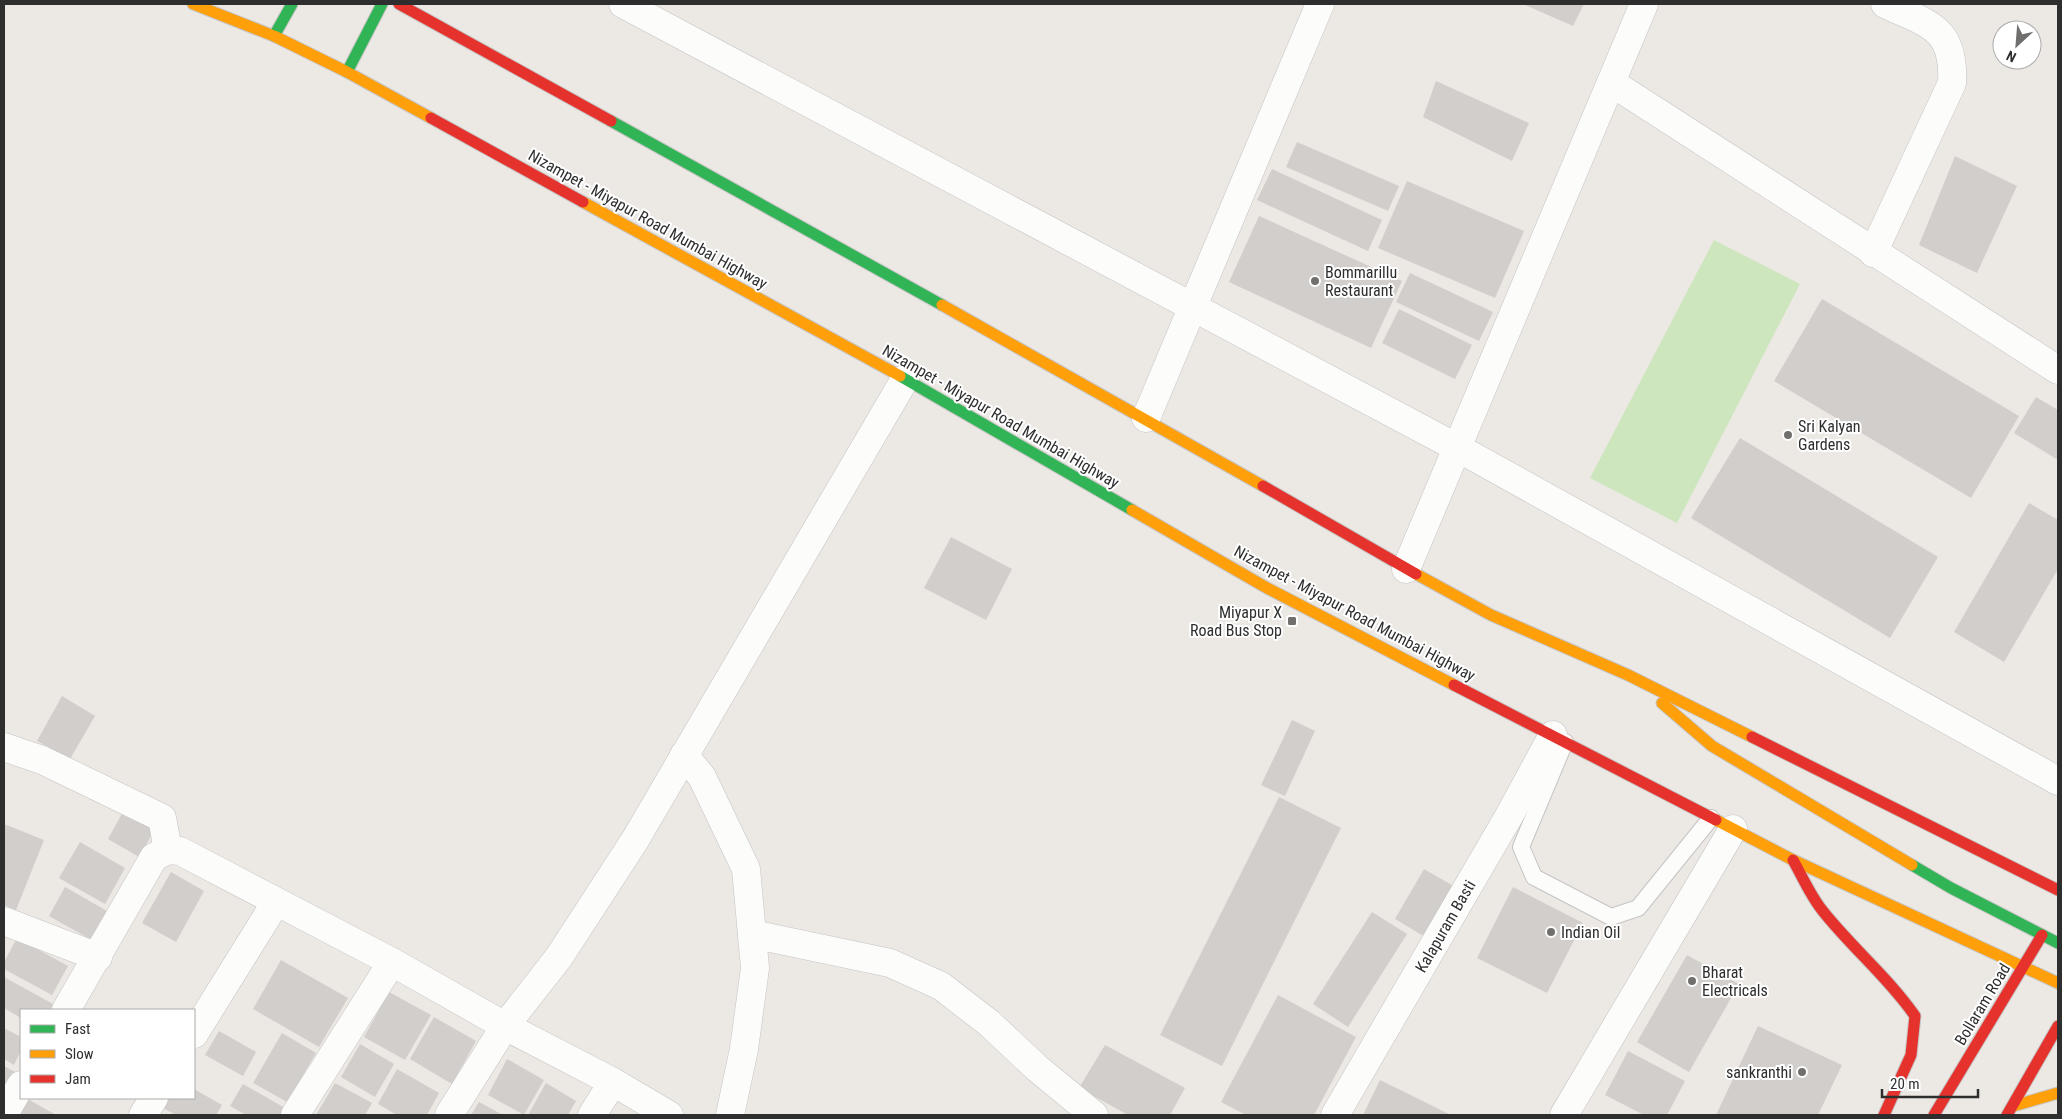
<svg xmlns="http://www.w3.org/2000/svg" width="2062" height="1119" viewBox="0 0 2062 1119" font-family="'Roboto Condensed',sans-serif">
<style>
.green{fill:#cee6be}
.building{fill:#d1cecb}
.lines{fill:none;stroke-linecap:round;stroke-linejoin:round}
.lane-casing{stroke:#c5c4c5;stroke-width:18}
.street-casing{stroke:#c5c4c5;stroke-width:29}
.fast-casing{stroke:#c6c5c4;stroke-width:13}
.slow-casing{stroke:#c6c5c4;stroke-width:13}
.jam-casing{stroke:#c6c5c4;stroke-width:13}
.lane{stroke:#fcfcfb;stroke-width:16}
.street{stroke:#fcfcfb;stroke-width:28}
.fast{stroke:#30b455;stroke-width:11}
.slow{stroke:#ff9f0a;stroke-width:11}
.jam{stroke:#e5322d;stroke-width:11}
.poi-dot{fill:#706f6e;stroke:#fff;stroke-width:2}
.labels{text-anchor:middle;stroke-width:4;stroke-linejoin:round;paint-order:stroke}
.street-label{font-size:16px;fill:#2e2e2e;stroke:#fff}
.poi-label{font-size:16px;fill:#2e2e2e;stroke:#fff;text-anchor:start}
</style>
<rect width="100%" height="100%" fill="#ece8e4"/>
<path class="green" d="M1714 240 1800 284 1677 523 1590 478Z"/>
<g class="building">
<path d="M1523 4H1584L1573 26Z"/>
<path d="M1436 81 1529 123 1512 161 1423 117Z"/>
<path d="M1297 142 1399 186 1388 211 1286 167Z"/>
<path d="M1955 156 2017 186 1977 273 1919 245Z"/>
<path d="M1272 169 1382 220 1368 251 1257 200Z"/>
<path d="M1407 181 1524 231 1495 298 1378 248Z"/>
<path d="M1259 216 1402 281 1371 348 1229 282Z"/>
<path d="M1410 273 1493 312 1479 341 1396 302Z"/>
<path d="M1822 299 2019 416 1971 498 1774 381Z"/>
<path d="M1399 309 1472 345 1455 379 1382 343Z"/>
<path d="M2036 397 2058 410V460L2014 433Z"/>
<path d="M1740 438 1938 557 1890 638 1691 518Z"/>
<path d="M2029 503 2058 520V569L2004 662 1954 632Z"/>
<path d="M951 537 1012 569 986 620 924 588Z"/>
<path d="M62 696 95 716 70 759 37 741Z"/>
<path d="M1292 720 1315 731 1285 796 1261 785Z"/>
<path d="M1279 797 1341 828 1222 1066 1160 1035Z"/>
<path d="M124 810 155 829 139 857 108 839Z"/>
<path d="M4 824 44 840 16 910 4 905Z"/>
<path d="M80 842 125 868 105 904 59 878Z"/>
<path d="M1424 869 1457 888 1427 938 1395 919Z"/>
<path d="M171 872 204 891 176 942 142 923Z"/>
<path d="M65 887 107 911 90 939 49 916Z"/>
<path d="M1513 887 1583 923 1547 993 1477 958Z"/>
<path d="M1372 912 1407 934 1348 1027 1313 1004Z"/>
<path d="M17 938 68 966 52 995 4 969V962Z"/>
<path d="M1687 955 1739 984 1689 1072 1637 1042Z"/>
<path d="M281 960 348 998 319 1047 253 1009Z"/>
<path d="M4 977 53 1004 50 1010H21V1018L4 1008Z"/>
<path d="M389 992 431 1015 405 1060 364 1037Z"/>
<path d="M1278 995 1356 1037 1314 1115H1246L1221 1102Z"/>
<path d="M434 1017 476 1041 452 1084 410 1059Z"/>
<path d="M1758 1026 1842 1065 1818 1115H1716Z"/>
<path d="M4 1028 21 1037V1050L14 1065 4 1059Z"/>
<path d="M219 1031 256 1052 243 1076 205 1055Z"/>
<path d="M282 1033 316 1053 287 1102 253 1083Z"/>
<path d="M360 1044 394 1064 375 1097 341 1077Z"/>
<path d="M1105 1045 1185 1088 1170 1115H1128L1079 1088Z"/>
<path d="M1628 1051 1685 1081 1667 1115H1644L1605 1095Z"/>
<path d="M507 1059 544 1080 524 1115 488 1095Z"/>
<path d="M4 1066 19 1074 4 1103Z"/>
<path d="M397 1069 439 1093 427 1115H397L378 1104Z"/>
<path d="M1380 1080 1451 1115H1363Z"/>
<path d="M335 1083 372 1103 365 1115H316Z"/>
<path d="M546 1083 576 1101 568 1115H528Z"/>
<path d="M243 1084 285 1108 281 1115H246L230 1106Z"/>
<path d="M194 1089 222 1105 216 1115H176L159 1106 163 1098H194Z"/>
<path d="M26 1098 56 1115H16Z"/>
<path d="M479 1102 503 1115H471Z"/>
</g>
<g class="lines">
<defs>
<path id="lane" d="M1565 742 1521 847 1534 877 1611 917 1638 908 1711 818"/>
<g id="street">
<path d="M623 4 1456 447 2058 781"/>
<path d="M1612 83 2058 370"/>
<path d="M1873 253 1952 83C1955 27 1928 24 1885 4"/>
<path d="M1146 418 1320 4"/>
<path d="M1406 569 1644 4"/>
<path d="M4 747 42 760 162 818 168 850"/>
<path d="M684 755 702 777 746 869 755 968 744 1049 730 1115"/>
<path d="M4 921 98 957"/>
<path d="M752 934 890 963 941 986 989 1023 1037 1068 1094 1115"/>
<path d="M66 1010 154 857 168 850 180 851 392 962 505 1026 613 1082 669 1115"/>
<path d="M194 1034 276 902"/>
<path d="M4 1114 21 1085"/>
<path d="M143 1115 154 1098"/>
<path d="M295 1115 392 962"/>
<path d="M449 1115 505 1026 559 957 635 840 905 379"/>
<path d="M592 1115 613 1082"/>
<path d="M1335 1115 1509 816 1553 735"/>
<path d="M1564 1115 1733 829"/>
</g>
<g id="fast">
<path d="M274 36 292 4"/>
<path d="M347 72 382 4"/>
<path d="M611 121 942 305"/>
<path d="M900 376 1132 510"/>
<path d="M1912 865 1951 888 2058 943"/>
</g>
<g id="slow">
<path d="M193 4 274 36 347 72 431 118"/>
<path d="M583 202 900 376"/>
<path d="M942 305 1263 486"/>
<path d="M1132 510 1267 588 1454 685"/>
<path d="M1416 574 1491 615 1628 675 1752 737"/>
<path d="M1662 703 1712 746 1912 865"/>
<path d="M1716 820 1793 860 2058 983"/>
<path d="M2013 1106 2058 1093"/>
</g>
<g id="jam">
<path d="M399 4 611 121"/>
<path d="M431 118 583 202"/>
<path d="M1263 486 1416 574"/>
<path d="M1454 685 1716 820"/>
<path d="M1752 737 2058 890"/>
<path d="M1793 860C1802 876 1810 895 1822 910 1851 947 1888 977 1915 1016L1911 1055 1884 1115"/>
<path d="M1934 1115 2042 935"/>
<path d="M2007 1115 2058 1026"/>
</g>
</defs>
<use href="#lane" class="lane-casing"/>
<use href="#street" class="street-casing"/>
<use href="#fast" class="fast-casing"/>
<use href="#slow" class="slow-casing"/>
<use href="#jam" class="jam-casing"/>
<use href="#lane" class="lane"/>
<use href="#street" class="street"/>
<use href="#fast" class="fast"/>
<use href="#slow" class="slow"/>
<use href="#jam" class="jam"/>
</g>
<g class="poi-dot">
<circle cx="1315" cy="281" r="5"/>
<circle cx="1788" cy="435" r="5"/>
<rect x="1287" y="616" width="10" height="10" rx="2.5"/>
<circle cx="1551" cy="932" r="5"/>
<circle cx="1692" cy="981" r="5"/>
<circle cx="1802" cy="1072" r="5"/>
</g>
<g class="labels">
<g class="street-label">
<text transform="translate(648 219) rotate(29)" y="6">Nizampet - Miyapur Road Mumbai Highway</text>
<text transform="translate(1001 416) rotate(30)" y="6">Nizampet - Miyapur Road Mumbai Highway</text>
<text transform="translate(1355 613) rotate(28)" y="6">Nizampet - Miyapur Road Mumbai Highway</text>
<text transform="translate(1445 926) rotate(-60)" y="6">Kalapuram Basti</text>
<text transform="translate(1982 1004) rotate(-59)" y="6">Bollaram Road</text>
</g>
<g class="poi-label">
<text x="1325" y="278">Bommarillu<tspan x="1325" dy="18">Restaurant</tspan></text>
<text x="1798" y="432">Sri Kalyan<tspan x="1798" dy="18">Gardens</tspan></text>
<text x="1282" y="618" text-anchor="end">Miyapur X<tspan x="1282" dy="18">Road Bus Stop</tspan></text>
<text x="1561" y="938">Indian Oil</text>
<text x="1702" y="978">Bharat<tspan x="1702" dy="18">Electricals</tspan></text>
<text x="1792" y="1078" text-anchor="end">sankranthi</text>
</g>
</g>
<rect width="2062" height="1119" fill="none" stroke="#2e2e2e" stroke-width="10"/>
<rect x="20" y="1009" width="175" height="90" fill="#ffffff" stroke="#ababab"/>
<rect x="30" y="1025" width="25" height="8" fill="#30b455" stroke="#ababab"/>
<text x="65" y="1034" font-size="15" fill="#2e2e2e">Fast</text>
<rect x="30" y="1050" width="25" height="8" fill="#ff9f0a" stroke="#ababab"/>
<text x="65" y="1059" font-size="15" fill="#2e2e2e">Slow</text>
<rect x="30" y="1075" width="25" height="8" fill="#e5322d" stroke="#ababab"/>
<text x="65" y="1084" font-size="15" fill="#2e2e2e">Jam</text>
<g transform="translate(2017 45) rotate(206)"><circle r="24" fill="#ffffff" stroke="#ababab"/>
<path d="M0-4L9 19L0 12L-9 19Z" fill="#706f6e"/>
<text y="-8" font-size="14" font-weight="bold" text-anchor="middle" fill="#2e2e2e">N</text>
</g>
<path d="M1882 1089v8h96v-8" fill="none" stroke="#2e2e2e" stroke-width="2.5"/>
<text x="1890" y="1089" font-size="15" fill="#2e2e2e" stroke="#ffffff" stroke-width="4" paint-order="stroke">20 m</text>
</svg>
